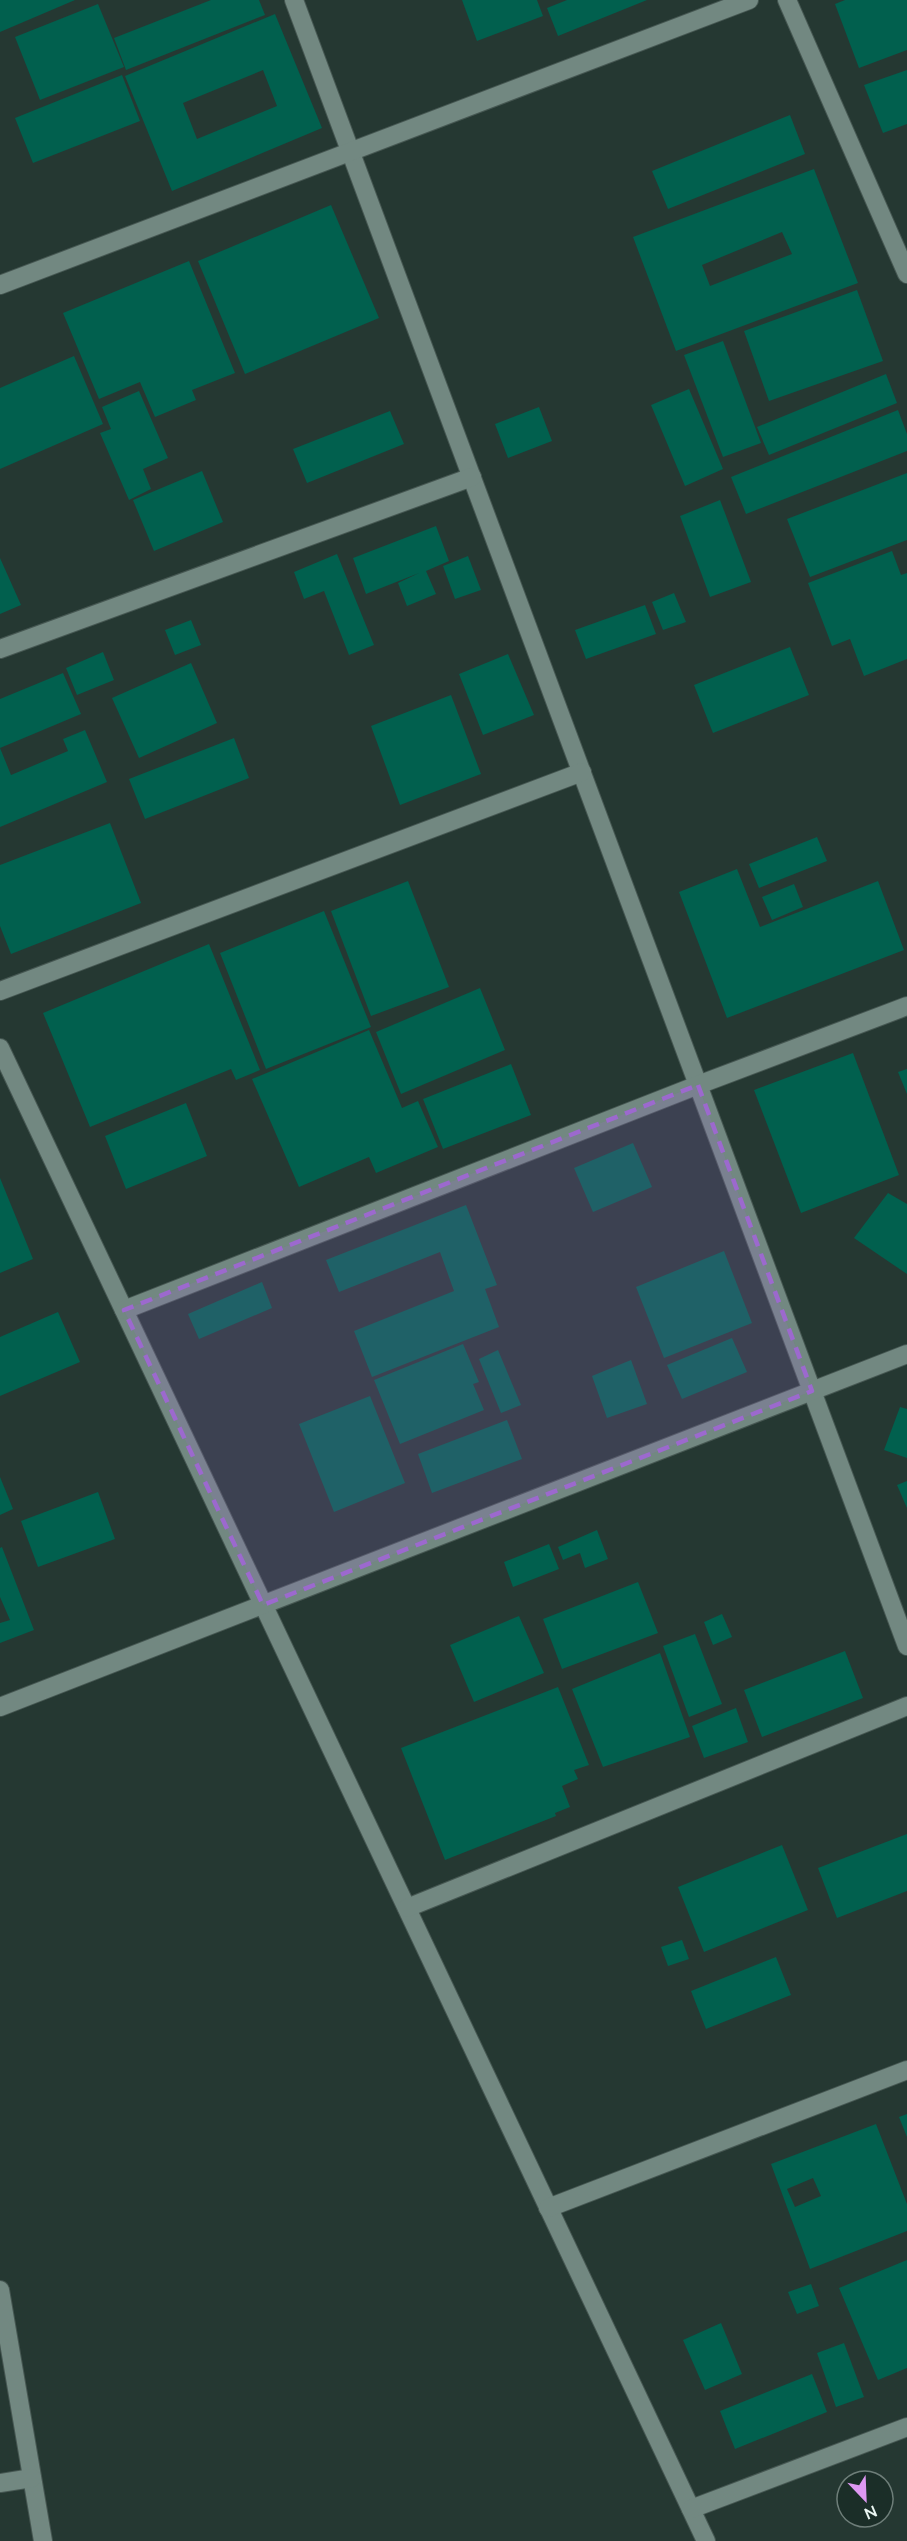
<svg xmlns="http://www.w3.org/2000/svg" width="907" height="2541" viewBox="0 0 907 2541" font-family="'Nunito Sans',sans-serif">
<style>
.building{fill:#01604e;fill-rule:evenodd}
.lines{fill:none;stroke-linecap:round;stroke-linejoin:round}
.minor-casing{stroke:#465752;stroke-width:20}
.minor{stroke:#728881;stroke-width:18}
.marked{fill:#9c69ce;fill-opacity:0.2;stroke:#9c69ce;stroke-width:4.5;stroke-dasharray:12 8;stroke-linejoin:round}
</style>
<rect width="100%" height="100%" fill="#253832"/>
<g class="building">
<path d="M0 0H75L0 32Z"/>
<path d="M211 0H259L265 15 126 70 114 38Z"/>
<path d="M462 0H537L543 16 477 41Z"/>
<path d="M567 0H647L558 36 547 8Z"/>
<path d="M845 0H907V50L859 68 835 4Z"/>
<path d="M98 4 124 67 40 100 15 37Z"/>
<path d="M275 14 322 128 172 191 125 76ZM263 70 277 106 197 139 183 103Z"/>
<path d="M907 70V124L883 133 864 85Z"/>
<path d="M122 75 140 121 33 163 15 118Z"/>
<path d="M790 115 805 154 668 209 652 171Z"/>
<path d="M814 169 858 283 676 351 633 237ZM782 232 792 254 710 286 702 265Z"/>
<path d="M331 205 379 318 245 374 198 261Z"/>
<path d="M189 261 235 373 192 390 196 400 155 417 140 382 99 399 63 313Z"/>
<path d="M857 290 883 361 769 401 744 331Z"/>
<path d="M723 341 761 443 723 457 684 355Z"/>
<path d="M74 356 103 424 0 469V388Z"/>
<path d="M886 374 897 403 769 455 757 427Z"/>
<path d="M689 389 723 469 685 486 651 405Z"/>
<path d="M139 391 168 458 143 469 151 489 129 500 100 433 111 429 102 407Z"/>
<path d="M539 407 552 441 508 458 495 424Z"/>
<path d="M898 410 907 434V451L746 514 731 477Z"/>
<path d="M390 411 404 444 307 483 293 449Z"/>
<path d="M202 471 223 522 154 551 133 500Z"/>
<path d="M907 473V540L810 577 787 519Z"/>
<path d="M720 500 751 582 710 597 680 516Z"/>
<path d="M436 526 449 561 426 571 436 594 407 606 398 583 419 573 366 594 353 558Z"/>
<path d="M892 551 901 575 907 573V659L864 676 850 639 832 646 808 583Z"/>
<path d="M337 554 374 645 349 655 324 591 304 599 294 572Z"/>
<path d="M468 556 481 590 455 599 443 566Z"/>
<path d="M0 558 21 605 0 614Z"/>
<path d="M674 593 686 622 663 630 652 602Z"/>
<path d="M645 605 656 634 586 659 575 630Z"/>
<path d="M191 620 201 645 175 655 165 630Z"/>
<path d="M790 647 809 695 713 733 694 685Z"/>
<path d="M103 652 114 680 77 695 66 668Z"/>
<path d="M508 654 534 715 483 735 459 674Z"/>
<path d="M191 663 217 723 139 758 112 698Z"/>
<path d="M63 673 81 714 0 748V699Z"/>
<path d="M451 695 481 774 400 805 371 726Z"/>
<path d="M85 730 107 782 0 827V748L11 775 68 751 63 739Z"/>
<path d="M234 738 249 778 145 819 129 779Z"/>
<path d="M110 823 141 903 11 954 0 926V865Z"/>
<path d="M817 837 827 861 759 888 749 864Z"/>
<path d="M737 869 760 927 878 881 904 950 727 1018 679 892Z"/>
<path d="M408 881 449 987 371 1016 331 911Z"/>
<path d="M794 884 803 907 772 920 762 897Z"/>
<path d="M324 911 371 1027 266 1069 220 953Z"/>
<path d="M209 944 260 1070 236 1080 231 1069 90 1127 43 1013Z"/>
<path d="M480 988 505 1050 401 1094 376 1032Z"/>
<path d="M369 1030 402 1108 418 1101 438 1147 376 1173 369 1157 299 1187 252 1079Z"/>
<path d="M853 1053 899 1175 801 1213 754 1090Z"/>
<path d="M511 1064 531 1115 443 1149 423 1099Z"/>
<path d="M907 1069V1094L898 1072Z"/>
<path d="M186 1103 207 1156 126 1189 105 1136Z"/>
<path d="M633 1143 652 1187 593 1212 574 1168Z"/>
<path d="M0 1178 33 1259 0 1273Z"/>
<path d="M888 1193 907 1204V1274L854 1238Z"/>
<path d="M466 1205 497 1285 485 1289 499 1327 372 1377 354 1331 454 1291 440 1252 339 1292 326 1260Z"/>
<path d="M724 1251 752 1323 664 1358 636 1287Z"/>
<path d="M262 1282 272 1308 199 1339 188 1314Z"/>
<path d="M58 1312 80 1362 0 1396V1337Z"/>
<path d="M732 1338 747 1372 682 1399 667 1365Z"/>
<path d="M463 1344 479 1382 473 1384 484 1410 400 1444 374 1380Z"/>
<path d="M498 1350 521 1405 501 1413 479 1359Z"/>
<path d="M631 1360 647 1404 607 1418 592 1376Z"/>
<path d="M370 1396 405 1483 334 1512 299 1424Z"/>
<path d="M900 1407 907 1409V1458L884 1450Z"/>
<path d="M507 1420 522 1459 432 1493 418 1454Z"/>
<path d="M0 1477 13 1509 0 1515Z"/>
<path d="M907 1481V1508L897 1485Z"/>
<path d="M98 1492 115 1539 38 1567 21 1521Z"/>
<path d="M597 1530 608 1559 585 1568 580 1553 563 1560 558 1547Z"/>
<path d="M549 1544 559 1569 513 1587 504 1562Z"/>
<path d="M2 1547 34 1630 0 1643V1623L10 1620 0 1597V1548Z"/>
<path d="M638 1582 658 1633 562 1669 543 1619Z"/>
<path d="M722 1614 732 1637 713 1645 704 1622Z"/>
<path d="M519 1616 544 1673 474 1702 450 1645Z"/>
<path d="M695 1634 722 1704 689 1717 663 1646Z"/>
<path d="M845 1651 863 1698 762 1737 744 1690Z"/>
<path d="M660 1653 690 1737 603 1767 572 1689Z"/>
<path d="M558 1687 589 1765 574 1770 578 1779 562 1786 570 1807 555 1813 556 1816 445 1860 401 1748Z"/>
<path d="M736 1708 748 1742 704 1758 692 1726Z"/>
<path d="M907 1834V1891L837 1918 818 1868Z"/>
<path d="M782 1845 808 1910 704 1952 678 1887Z"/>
<path d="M682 1940 689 1959 668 1966 661 1947Z"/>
<path d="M776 1957 791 1995 706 2029 691 1991Z"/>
<path d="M907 2114V2137L899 2117Z"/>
<path d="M876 2124 907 2204V2231L810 2269 771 2164ZM813 2178 821 2196 795 2207 787 2189Z"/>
<path d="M907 2260V2368L878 2380 839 2288Z"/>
<path d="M811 2284 819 2306 797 2314 788 2292Z"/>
<path d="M721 2323 742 2374 705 2390 683 2340Z"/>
<path d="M844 2343 864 2397 836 2407 817 2353Z"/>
<path d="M812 2374 827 2412 735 2449 720 2411Z"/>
</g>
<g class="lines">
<defs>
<g id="minor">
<path d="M294 0 907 1646"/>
<path d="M787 0 907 274"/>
<path d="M0 285 749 0"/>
<path d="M0 649 472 477"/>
<path d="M0 991 582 772"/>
<path d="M0 1048 706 2541"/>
<path d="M124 1310 698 1085 907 1006"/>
<path d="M0 1707 907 1354"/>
<path d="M407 1908 907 1706"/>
<path d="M548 2208 907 2070"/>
<path d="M0 2290 43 2541"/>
<path d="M0 2483 32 2478"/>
<path d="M691 2509 907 2427"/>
</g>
</defs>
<use href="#minor" class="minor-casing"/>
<use href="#minor" class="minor"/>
</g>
<path class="marked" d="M698 1085 812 1391 263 1605 124 1310Z"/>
<g transform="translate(865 2499) rotate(157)"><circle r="28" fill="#1b2e28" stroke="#6e7e79" stroke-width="1.5"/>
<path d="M0-4.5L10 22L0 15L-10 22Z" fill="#de98f2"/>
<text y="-9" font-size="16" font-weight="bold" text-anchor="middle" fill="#eaf6f2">N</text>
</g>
</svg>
